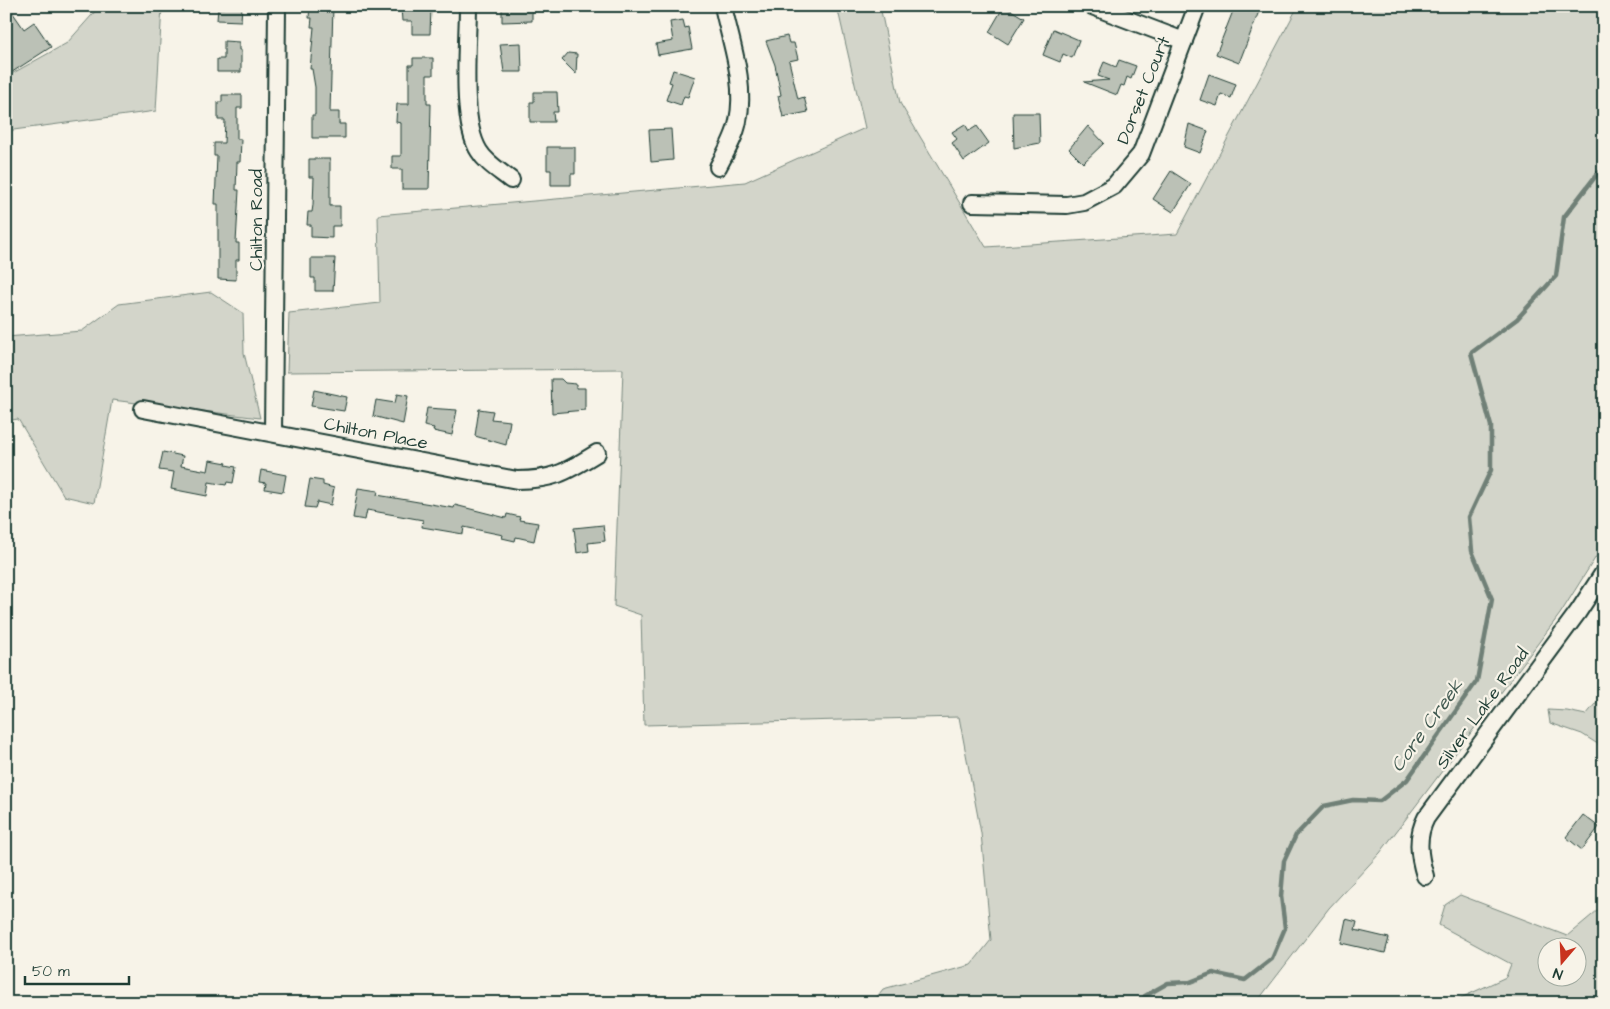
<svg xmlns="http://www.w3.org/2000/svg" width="1610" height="1009" viewBox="0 0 1610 1009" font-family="'Architects Daughter',sans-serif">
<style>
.green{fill:#d3d5ca;stroke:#79897f;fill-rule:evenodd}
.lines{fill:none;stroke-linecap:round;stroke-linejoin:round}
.stream{stroke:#6f8077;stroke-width:4.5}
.building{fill:#bbc1b6;stroke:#1f3d34}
.minor-casing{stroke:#1f3d34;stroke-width:20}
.minor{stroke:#f7f3e8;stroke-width:16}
.labels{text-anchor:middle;stroke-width:4.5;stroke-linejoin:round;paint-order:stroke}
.street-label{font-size:18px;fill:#1f3d34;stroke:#f7f3e8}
.water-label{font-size:19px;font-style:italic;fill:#405950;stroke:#f7f3e8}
</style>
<rect width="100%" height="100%" fill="#f7f3e8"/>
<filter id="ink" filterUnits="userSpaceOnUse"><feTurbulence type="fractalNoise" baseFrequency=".02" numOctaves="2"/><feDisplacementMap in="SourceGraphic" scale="10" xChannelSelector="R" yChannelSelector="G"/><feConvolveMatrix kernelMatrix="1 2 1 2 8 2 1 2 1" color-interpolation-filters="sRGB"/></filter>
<g filter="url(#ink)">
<g class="green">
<path d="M100 6H162L156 111 6 131V77L67 43Z"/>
<path d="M837 6H880L900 103 986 247 1177 234 1298 6H1604V544L1560 614 1452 758 1380 853 1329 908 1256 1003H872L883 989 971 965 991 940 981 833 959 717 644 725 641 615 614 606 623 369 287 372 289 313 380 303 378 215 745 182 865 128Z"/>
<path d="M211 292 243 313 244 353 260 418 112 400 94 503 64 496 18 419 6 421V337L82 331 119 304Z"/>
<path d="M1604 693V748L1582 734 1550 723 1548 710 1567 711 1586 715Z"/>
<path d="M1460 895 1567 936 1604 905V1003H1450L1506 977 1511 964 1439 925 1445 905ZM1548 946H1578V976H1548Z"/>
</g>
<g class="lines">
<path class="stream" d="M1141 1003 1145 996 1168 983 1190 982 1213 973 1245 980 1272 959 1285 928 1281 896 1284 861 1296 835 1324 806 1353 800 1380 801 1407 780 1477 681 1492 599 1472 551 1469 517 1491 470V426L1471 353 1517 319 1556 276 1564 217 1598 173 1604 170"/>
</g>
<g class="building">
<path d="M6 6H8L24 29 34 22 51 47 6 76Z"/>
<path d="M225 6H242L241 21 217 20 218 8H225Z"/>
<path d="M310 6H333L330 112H339V124H345V138H312V115H315V87L312 69H310L314 27H311L312 18H309Z"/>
<path d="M502 6H532V21L502 22Z"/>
<path d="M1004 6 1024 18 1008 44 989 32Z"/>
<path d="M1235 6H1261L1239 63 1216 54Z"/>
<path d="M431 7 430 34H412V21H402L401 8Z"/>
<path d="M683 20 685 28 688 27 692 49 658 55 656 44 673 41 670 22Z"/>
<path d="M1053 29 1079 40 1072 58 1063 54 1060 62 1043 55Z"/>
<path d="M787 36 789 43H794L798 59 789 61 798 99 804 97 808 112 783 117 778 96 781 95 775 65 766 41Z"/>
<path d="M224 41 239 42V50H241V72H217V59H224Z"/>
<path d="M521 43 522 72H504L500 44Z"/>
<path d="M568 53 577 54 576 74 562 60Z"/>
<path d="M413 58H433V75H427V104H431L429 189H402V169H392V156H401V123L396 122 397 104H409V65H413Z"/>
<path d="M1119 60 1136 66 1131 79 1127 77 1124 86 1121 85 1117 95 1084 82 1109 80 1098 76 1104 62 1116 67Z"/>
<path d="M673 70 695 77 688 97 684 96 681 105 666 100 672 83 669 82Z"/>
<path d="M1209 74 1236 84 1231 98 1221 94 1217 106 1200 100Z"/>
<path d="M534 92H557L558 112H553L554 122H530V102H534Z"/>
<path d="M222 95H242V108H237V139H241L240 162H237L236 190H239L236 243H239V260H236V280L218 279V204H215L217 156H214V143H224L225 120H218V102H222Z"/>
<path d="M1013 113H1039L1040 143 1014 148Z"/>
<path d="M965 124 969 131 977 126 989 143 964 161 952 143 957 139 952 132Z"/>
<path d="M1189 124 1208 131 1200 153 1184 147Z"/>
<path d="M1088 126 1104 143 1083 163 1069 149Z"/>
<path d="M671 129 673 160 651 162 649 130Z"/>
<path d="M547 147H575V174H571V185H551V170H547Z"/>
<path d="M309 159H330V206H340V226H332V238L311 237V225H307L308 212H312L313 205 314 177H309Z"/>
<path d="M1171 171 1191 184 1173 212 1153 199Z"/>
<path d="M311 258H335L333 291H315V278H311Z"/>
<path d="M551 379H561L565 383 576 384V388H585V410L552 413Z"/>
<path d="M314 390 347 397 344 411 311 406Z"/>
<path d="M397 394 408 396 403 424 373 416 376 400 395 403Z"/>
<path d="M427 408 457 410 452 435 433 431 434 428 424 426Z"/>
<path d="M479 409 493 411 491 419 510 421 506 445 475 436Z"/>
<path d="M163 452 183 456 181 466 208 471 210 460 227 463 226 465 236 467 233 483 227 482 226 485 209 482 207 496 171 489 174 472 159 470Z"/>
<path d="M261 470 286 475 283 492 265 489 266 483 259 482Z"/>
<path d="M310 479 323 481V485L334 488 331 505 317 502 315 508 305 507Z"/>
<path d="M358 488 378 491 377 495 454 508 455 505 506 518 507 514 520 517 519 520 538 523 534 541 516 537 515 541 502 538 503 535 464 527 463 534 422 527 423 520 367 510 365 520 353 518Z"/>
<path d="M603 525 605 541 588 543 589 551 577 553 574 528Z"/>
<path d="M1583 815 1599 827 1582 850 1566 837Z"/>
<path d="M1346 919 1357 922 1355 930 1389 938 1385 953 1341 943Z"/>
</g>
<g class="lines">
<defs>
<g id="minor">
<path d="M468 6C468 43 460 121 479 151 486 163 500 171 511 180"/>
<path d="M1092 6 1184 41"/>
<path d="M718 167C726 152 735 137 738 121 746 82 731 44 723 6"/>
<path d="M972 203 1067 205 1084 202 1114 186 1141 154 1197 6"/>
<path d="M143 409 517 480C554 480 566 472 597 453"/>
<path d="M273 433 277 6"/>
<path d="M1425 876C1419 856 1416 837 1426 818L1578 612 1604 572"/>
</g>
</defs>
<use href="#minor" class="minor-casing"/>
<use href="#minor" class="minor"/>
</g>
</g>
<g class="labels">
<g class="street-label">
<text transform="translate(1143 90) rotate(-68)" y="6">Dorset Court</text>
<text transform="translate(256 220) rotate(-90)" y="6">Chilton Road</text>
<text transform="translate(376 433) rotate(11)" y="6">Chilton Place</text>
<text transform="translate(1482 708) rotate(-54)" y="6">Silver Lake Road</text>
</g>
<g class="water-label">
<text transform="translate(1426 725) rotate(-54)" y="7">Core Creek</text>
</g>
</g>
<rect width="1610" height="1009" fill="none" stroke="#f7f3e8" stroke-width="25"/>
<rect x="12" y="12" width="1585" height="984" fill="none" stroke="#1f3d34" stroke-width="2" filter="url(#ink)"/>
<g transform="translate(1562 962) rotate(199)"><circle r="24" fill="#f7f3e8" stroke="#a1aaa0"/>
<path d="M0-4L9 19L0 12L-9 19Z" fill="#c8321e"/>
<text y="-8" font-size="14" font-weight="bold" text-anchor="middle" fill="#1f3d34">N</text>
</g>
<path d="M25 976v8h104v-8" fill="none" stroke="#1f3d34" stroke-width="2.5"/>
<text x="32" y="976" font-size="15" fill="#1f3d34" stroke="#f7f3e8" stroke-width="4" paint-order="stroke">50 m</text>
</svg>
